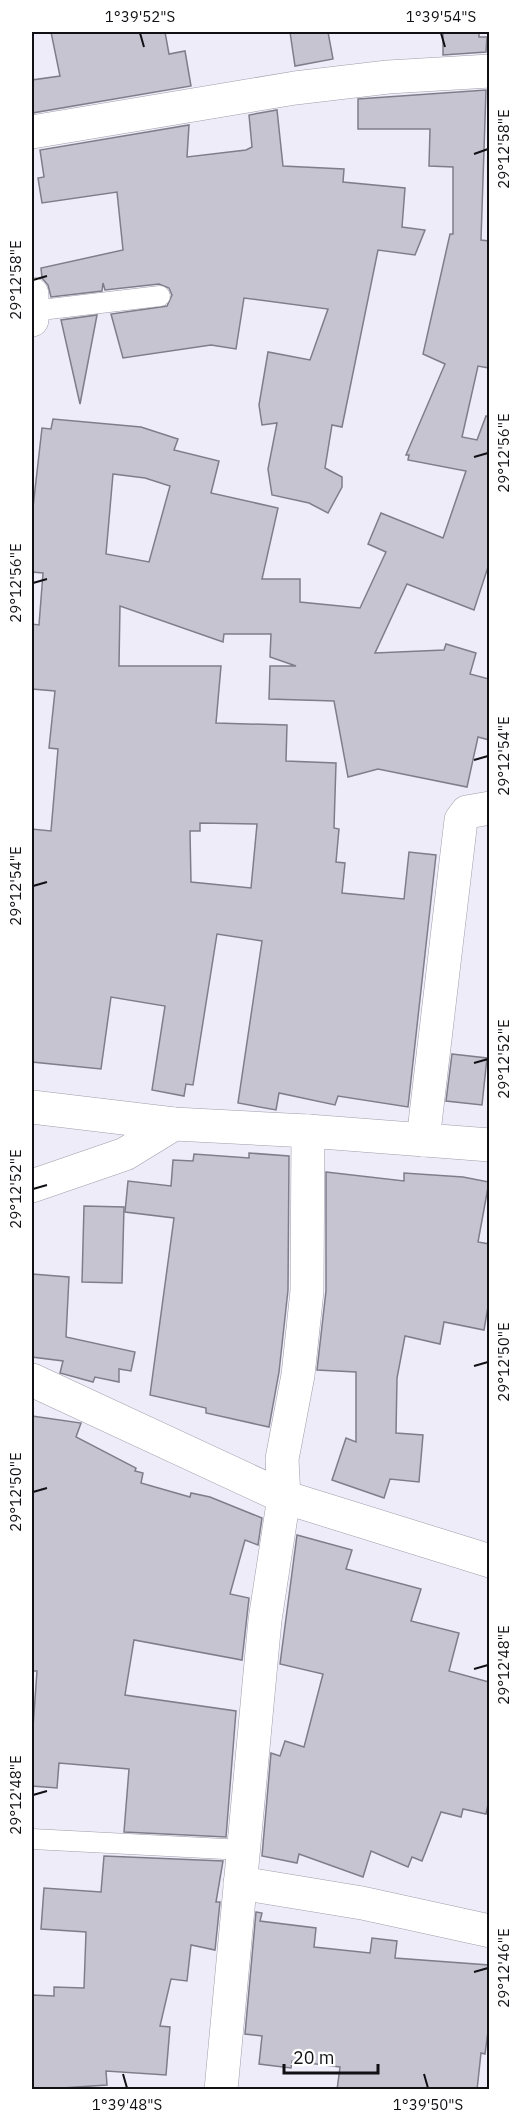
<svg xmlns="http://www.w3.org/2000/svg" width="521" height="2121" viewBox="0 0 521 2121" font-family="'IBM Plex Sans',sans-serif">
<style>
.building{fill:#c6c4d1;stroke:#807d8a;stroke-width:1.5;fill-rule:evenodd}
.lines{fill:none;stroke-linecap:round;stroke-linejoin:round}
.service-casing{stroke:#a09daa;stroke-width:21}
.minor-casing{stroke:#a09daa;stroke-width:34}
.service{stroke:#fff;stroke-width:20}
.minor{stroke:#fff;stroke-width:33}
.ticks{fill:none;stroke:#111014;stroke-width:2}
.neatline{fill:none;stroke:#111014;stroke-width:2}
.ticks-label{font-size:15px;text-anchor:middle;fill:#111014}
</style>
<rect width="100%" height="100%" fill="#efecfa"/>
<g class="building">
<path d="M51 32H165L169 54 185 51 191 86 32 113V80L60 76Z"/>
<path d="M290 32H328L333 59 295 66Z"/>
<path d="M443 32H479V37H487L486 52 443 55Z"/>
<path d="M486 90 481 240 489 241V368L478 366 462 437 477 440 486 416 489 417V564L474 610 407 584 375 653 444 650 446 644 476 653 470 674 489 679V740L478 737 467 787 378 769 348 777 334 701 269 699 270 666H296L270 657 271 634H224L223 642 120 606 119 666H221L216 723 287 725 286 761 336 763 334 828 339 829 336 862 345 863 342 893 404 899 409 852 436 855 408 1107 338 1096 335 1105 279 1093 276 1110 238 1103 262 941 217 934 193 1085 186 1084 184 1096 152 1090 165 1006 111 997 101 1069 32 1062V829L51 831 58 749 49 748 55 691 32 689V624L39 625 43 573 32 572V516L42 428 51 429 53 419 141 427 178 439 174 450 219 461 211 493 278 508 262 579H300V602L360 608 386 552 368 544 381 513 443 538 466 471 408 460 409 455H406L445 364 423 354 450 234H453V167L429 166 430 129H358V99ZM113 474 145 478 170 486 149 562 106 554ZM200 823 257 824 251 888 191 882 190 831H200Z"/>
<path d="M277 110 283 166 344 169 343 182 405 188 402 227 425 230 415 255 378 250 342 427 332 425 325 468 342 477V487L328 513 309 503 272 495 268 469 277 423 262 425 259 405 268 352 310 360 328 309 244 298 236 349 211 345 123 358 111 314 167 306 172 295 169 288 159 284 105 290 103 283 102 291 51 297 48 285 42 278 41 268 123 250 117 192 42 203 38 178 44 177 40 150 189 125 187 157 246 150 252 147 249 115Z"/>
<path d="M97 315 80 404 61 320Z"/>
<path d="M452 1054 487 1058 482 1105 446 1101Z"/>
<path d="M249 1153 289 1156 288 1290 279 1372 269 1427 206 1413V1408L150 1395 174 1218 125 1212 128 1181 171 1186 173 1160 193 1161 194 1154 249 1158Z"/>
<path d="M326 1172 404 1181V1173L463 1177 489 1182 478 1242 489 1244V1301L484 1330 444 1322 440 1344 405 1336 397 1378 396 1433 423 1435 419 1482 390 1479 384 1498 332 1480 346 1438 356 1442V1372L317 1370 326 1291Z"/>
<path d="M84 1206 124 1207 122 1283 82 1282Z"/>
<path d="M32 1274 69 1277 66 1337 135 1352 131 1371 119 1369V1382L95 1377 93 1382 60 1373 63 1361 32 1357Z"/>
<path d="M32 1416 81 1423 76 1437 136 1468 135 1471 143 1473 141 1483 190 1497 191 1493 210 1497 262 1518 258 1545 245 1540 230 1594 249 1598 242 1660 134 1640 125 1695 236 1711 226 1837 124 1832 129 1769 59 1763 57 1788 32 1786V1741L37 1671H32Z"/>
<path d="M297 1535 352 1550 346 1569 421 1589 411 1621 459 1633 449 1671 489 1682V1800L486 1814 463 1809 461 1817 441 1812 422 1861 412 1857 408 1867 371 1851 363 1877 299 1854 297 1863 262 1856 271 1753 280 1756 285 1741 304 1747 323 1674 280 1664Z"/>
<path d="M104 1856 223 1861 216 1902H220L215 1950 191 1945 187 1981 171 1979 160 2026 170 2027 166 2075 106 2071 107 2085 32 2090V1995L54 1996V1987L84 1988 86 1932 41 1929 44 1888 101 1892Z"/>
<path d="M256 1912 262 1913 260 1921 316 1928 314 1947 370 1953 372 1938 397 1941 395 1958 489 1965V2024L485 2054 481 2053 477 2090H337L340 2067 292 2061 291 2068 259 2064 262 2036 245 2034Z"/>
</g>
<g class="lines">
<defs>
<g id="service">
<path d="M32 311 160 296"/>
<path d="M32 1839 244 1850"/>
</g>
<g id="minor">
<path d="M32 132 295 88 388 77 490 71"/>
<path d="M32 294V320"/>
<path d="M32 1107 174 1124 308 1131 490 1145"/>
<path d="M423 1140 461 820 467 812 490 808"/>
<path d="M32 1186 125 1154 174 1124"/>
<path d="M32 1380 284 1497 490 1561"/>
<path d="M240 1883 362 1903 490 1931"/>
<path d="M221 2090 265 1620 284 1497 282 1459 298 1375 307 1291 308 1131"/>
</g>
</defs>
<use href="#service" class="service-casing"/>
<use href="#minor" class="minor-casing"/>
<use href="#service" class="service"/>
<use href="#minor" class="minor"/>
</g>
<path class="ticks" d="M140 33 144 47M441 33 445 47M474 154 488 149M33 280 47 276M474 457 488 453M33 583 47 579M474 760 488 756M33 886 47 882M474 1063 488 1059M33 1189 47 1185M474 1366 488 1362M33 1492 47 1488M474 1669 488 1665M33 1795 47 1791M474 1972 488 1968M123 2074 127 2088M424 2074 428 2088"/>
<rect width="521" height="2121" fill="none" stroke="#ffffff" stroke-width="66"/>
<path d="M284 2064v9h94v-9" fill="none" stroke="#111014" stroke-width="3"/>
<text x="293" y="2064" font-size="18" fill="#111014" stroke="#ffffff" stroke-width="4.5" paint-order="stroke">20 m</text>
<rect x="33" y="33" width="455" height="2055" class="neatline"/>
<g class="ticks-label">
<text x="140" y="22">1°39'52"S</text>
<text x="441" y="22">1°39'54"S</text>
<text transform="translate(504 149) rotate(-90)" y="5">29°12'58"E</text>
<text transform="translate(16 280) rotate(-90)" y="5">29°12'58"E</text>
<text transform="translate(504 453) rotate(-90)" y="5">29°12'56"E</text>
<text transform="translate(16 583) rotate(-90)" y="5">29°12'56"E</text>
<text transform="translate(504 756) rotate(-90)" y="5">29°12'54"E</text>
<text transform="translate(16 886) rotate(-90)" y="5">29°12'54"E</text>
<text transform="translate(504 1059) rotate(-90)" y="5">29°12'52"E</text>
<text transform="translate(16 1189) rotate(-90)" y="5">29°12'52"E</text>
<text transform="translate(504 1362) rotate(-90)" y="5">29°12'50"E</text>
<text transform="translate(16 1492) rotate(-90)" y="5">29°12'50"E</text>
<text transform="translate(504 1665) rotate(-90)" y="5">29°12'48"E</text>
<text transform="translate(16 1795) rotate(-90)" y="5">29°12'48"E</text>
<text transform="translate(504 1968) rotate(-90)" y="5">29°12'46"E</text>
<text x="127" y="2110">1°39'48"S</text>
<text x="428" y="2110">1°39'50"S</text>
</g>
</svg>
